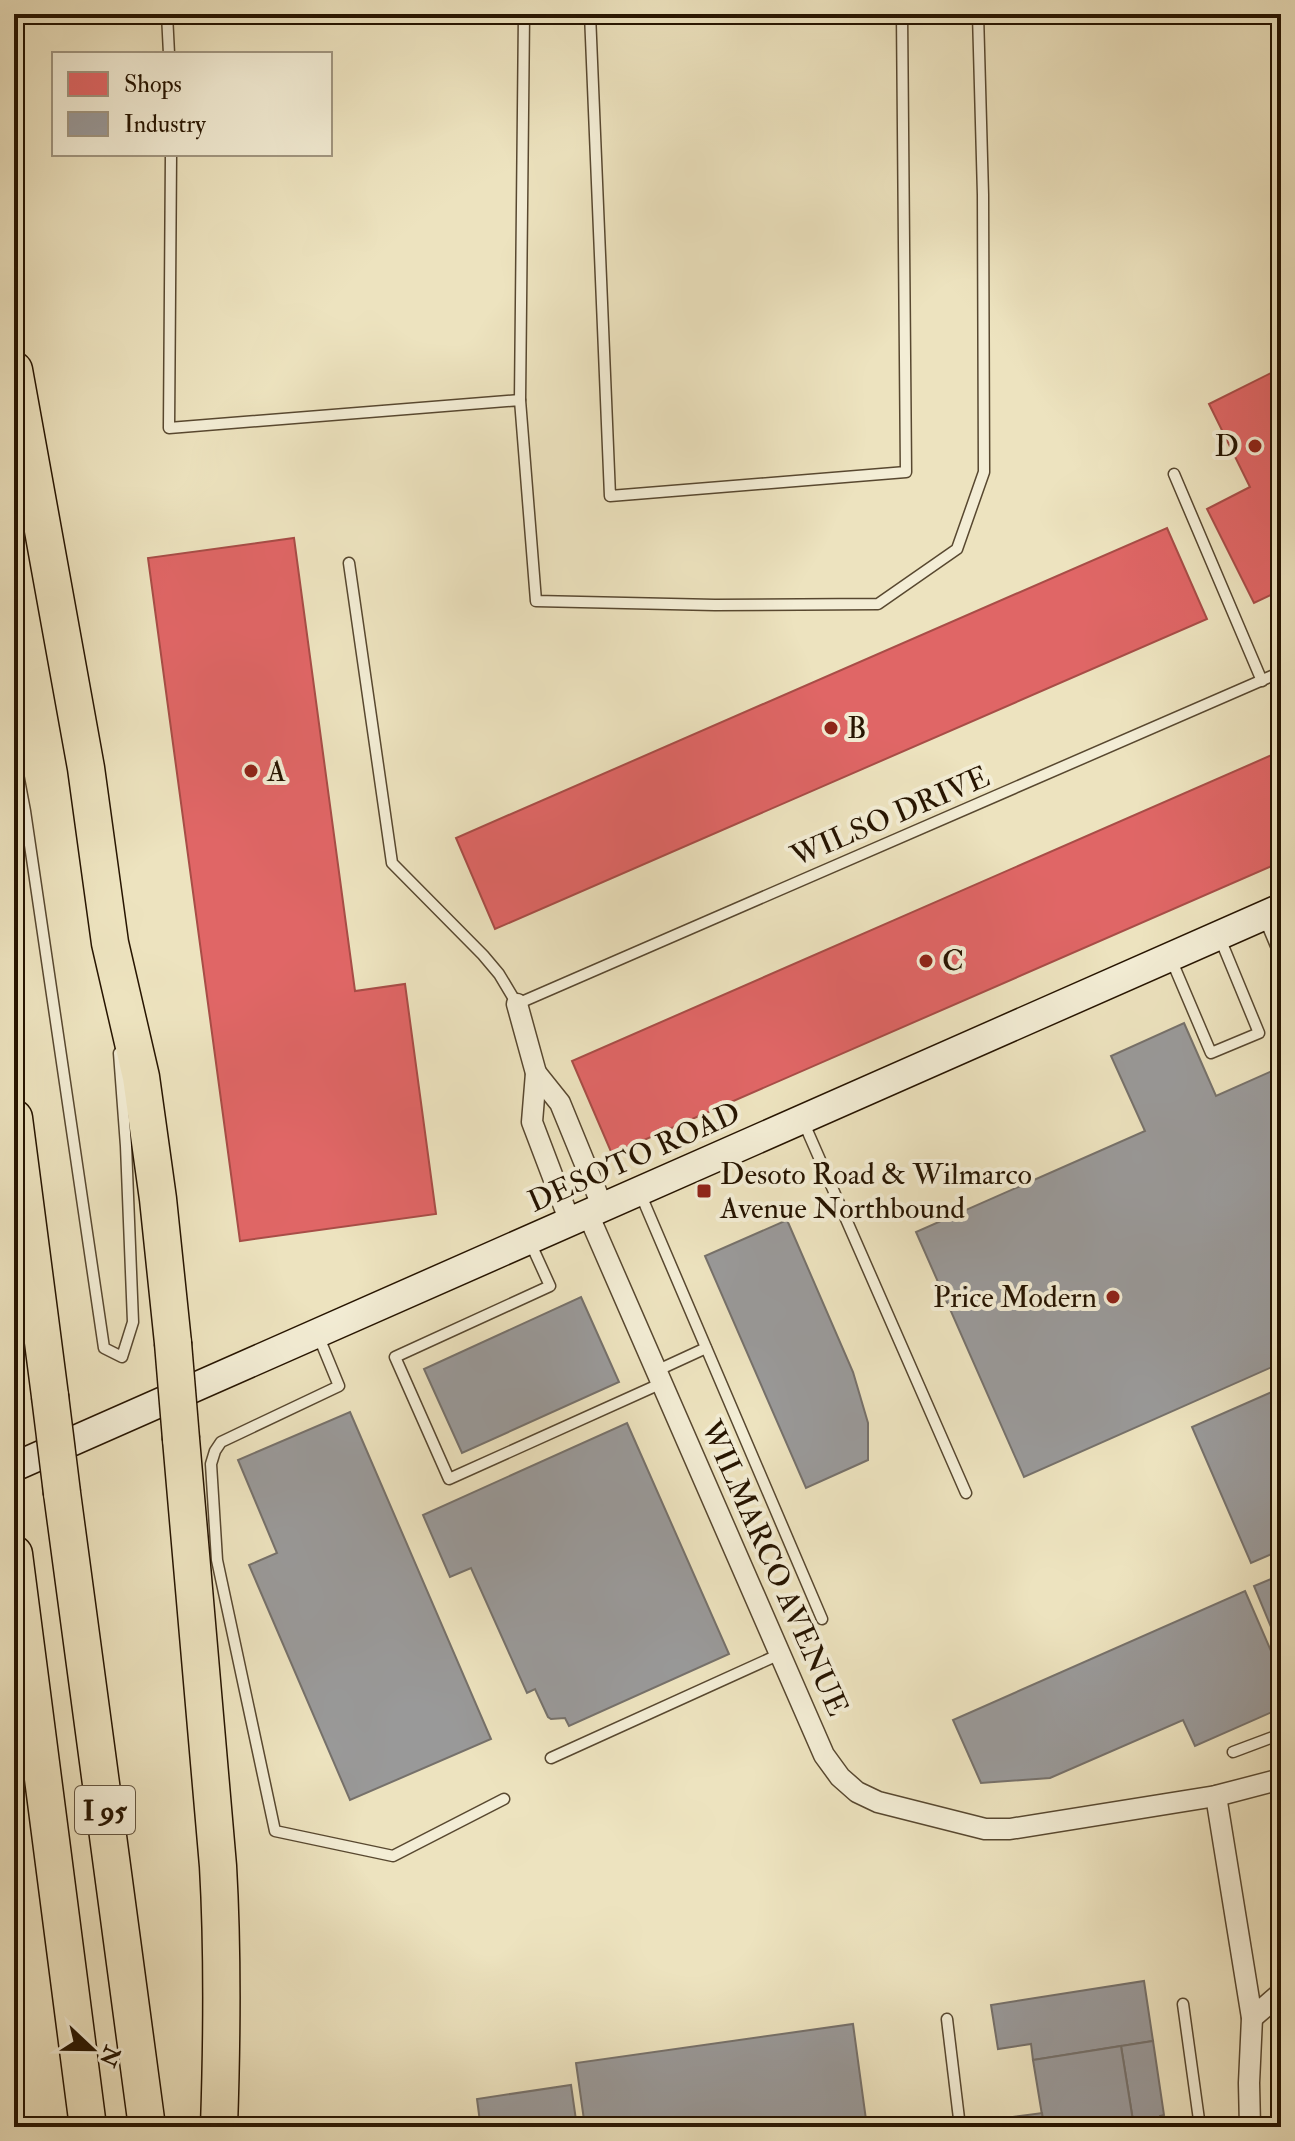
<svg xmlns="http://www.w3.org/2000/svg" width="1295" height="2141" viewBox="0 0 1295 2141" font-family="'IM FELL Double Pica',serif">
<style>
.shops{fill:#e06666;stroke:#a84d47;stroke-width:2}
.industry{fill:#999;stroke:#76716b;stroke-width:2}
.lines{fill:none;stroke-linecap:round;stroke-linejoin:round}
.lane-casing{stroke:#584830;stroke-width:13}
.street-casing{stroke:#584830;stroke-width:23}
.secondary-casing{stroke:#261400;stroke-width:31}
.highway-casing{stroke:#261400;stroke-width:39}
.lane{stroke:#f3edd5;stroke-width:10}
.street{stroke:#f3edd5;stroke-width:20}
.secondary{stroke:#f3edd5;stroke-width:28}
.highway{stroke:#ede3bf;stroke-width:36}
.highway-bridge-casing{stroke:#261400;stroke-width:39;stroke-linecap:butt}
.highway-bridge{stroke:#ede3bf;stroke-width:36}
.poi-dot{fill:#8f2418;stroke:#f3edd5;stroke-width:3}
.labels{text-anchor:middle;stroke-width:8;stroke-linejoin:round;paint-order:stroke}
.shield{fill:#f3edd5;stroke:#645540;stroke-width:2}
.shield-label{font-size:28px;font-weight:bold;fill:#261400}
.poi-label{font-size:30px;fill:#261400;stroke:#f3edd5;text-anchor:start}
.street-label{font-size:30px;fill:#261400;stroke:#f3edd5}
</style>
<rect width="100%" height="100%" fill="#ede3bf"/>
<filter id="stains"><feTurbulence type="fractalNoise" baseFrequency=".0025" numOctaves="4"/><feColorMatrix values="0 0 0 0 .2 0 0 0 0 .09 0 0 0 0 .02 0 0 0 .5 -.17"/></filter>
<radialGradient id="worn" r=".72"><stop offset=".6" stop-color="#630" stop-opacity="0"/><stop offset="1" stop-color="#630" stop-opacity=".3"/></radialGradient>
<g class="shops">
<path d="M1281 368V590L1254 603 1207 509 1250 487 1209 404Z"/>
<path d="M1167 528 1207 619 495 929 456 838Z"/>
<path d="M294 538 355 991 405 984 436 1214 240 1241 148 558Z"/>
<path d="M1281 751V862L612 1154 572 1061Z"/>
</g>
<g class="industry">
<path d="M1184 1023 1216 1096 1281 1067V1363L1024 1477 916 1232 1145 1131 1111 1056Z"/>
<path d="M787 1220 853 1372 868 1423V1460L806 1488 705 1256Z"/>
<path d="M581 1297 619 1382 462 1453 424 1369Z"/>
<path d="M1281 1388V1550L1251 1563 1192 1427Z"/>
<path d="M350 1412 491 1739 350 1800 249 1565 277 1553 238 1460Z"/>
<path d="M627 1423 729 1654 569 1726 565 1718 551 1719 548 1717 535 1689 527 1693 471 1568 450 1577 423 1515Z"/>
<path d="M1281 1575V1651L1254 1586Z"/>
<path d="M1245 1591 1281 1674V1708L1195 1746 1183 1720 1050 1778 981 1783 953 1720Z"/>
<path d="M1144 1981 1153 2041 1033 2060 1031 2044 998 2049 991 2005Z"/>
<path d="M853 2024 867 2127H585L576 2063Z"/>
<path d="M1153 2041 1164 2115 1160 2116V2123H1165L1134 2127 1121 2046Z"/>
<path d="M1121 2046 1134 2127H1044L1033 2060Z"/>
<path d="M571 2085 577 2127H445L480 2122 477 2099Z"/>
<path d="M1042 2113 1044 2127H1014L1012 2117Z"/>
</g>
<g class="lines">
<defs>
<g id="lane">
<path d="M167 14 169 54"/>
<path d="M590 14 610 496 906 472 902 14"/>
<path d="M171 154 169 428 520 400 536 601 715 605 878 604 957 549 984 472 983 195 978 14"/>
<path d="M520 400 524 14"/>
<path d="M1174 474 1262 681"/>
<path d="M349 563 392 863 483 955 499 974 517 1004 1281 672"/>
<path d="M14 753 25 811 104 1348 122 1357 133 1322 126 1146 119 1053"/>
<path d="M1171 959 1211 1053 1259 1033 1219 936"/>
<path d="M803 1121 966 1493"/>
<path d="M640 1193 822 1619"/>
<path d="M530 1242 550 1286 395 1357 449 1479 662 1383"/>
<path d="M318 1335 339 1386 221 1442 215 1451 211 1464 217 1560 275 1831 393 1856 504 1799"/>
<path d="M656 1371 706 1348"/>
<path d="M1233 1752 1281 1734"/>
<path d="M551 1758 780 1654"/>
<path d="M1183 2004 1200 2127"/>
<path d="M947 2019 960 2127"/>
</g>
<g id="street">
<path d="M1268 914 1281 945"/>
<path d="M517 1004 536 1073 532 1122 570 1222"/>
<path d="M536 1073 560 1103 603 1208"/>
<path d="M588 1214 824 1755 840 1777 857 1792 878 1802 985 1829H1010L1216 1796 1281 1779"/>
<path d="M1216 1796 1252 2018 1249 2083 1250 2127"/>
<path d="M1252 2018 1281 1993"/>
</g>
<path id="secondary" d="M14 1467 1281 908"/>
<g id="highway">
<path d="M14 370 86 768 110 943 141 1077 158 1199 173 1343"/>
<path d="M14 1118 50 1396"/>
<path d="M181 1439 218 1866C223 1953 222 2040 219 2127"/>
<path d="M62 1493 147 2127"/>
<path d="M14 1554 88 2127"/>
</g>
</defs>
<use href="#lane" class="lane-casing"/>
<use href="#street" class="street-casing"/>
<use href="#secondary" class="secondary-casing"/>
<use href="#highway" class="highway-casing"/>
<use href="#lane" class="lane"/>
<use href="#street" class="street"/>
<use href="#secondary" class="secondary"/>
<use href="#highway" class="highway"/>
<defs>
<g id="highway-bridge">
<path d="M173 1343 181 1439"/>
<path d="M50 1396 62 1493"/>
</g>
</defs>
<use href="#highway-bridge" class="highway-bridge-casing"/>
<use href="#highway-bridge" class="highway-bridge"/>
</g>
<g class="poi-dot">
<circle cx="1255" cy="446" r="8"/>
<circle cx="831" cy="728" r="8"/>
<circle cx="251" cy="771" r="8"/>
<circle cx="926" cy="961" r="8"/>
<rect x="696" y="1183" width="16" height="16" rx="4"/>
<circle cx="1113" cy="1297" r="8"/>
</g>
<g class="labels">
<rect class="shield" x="75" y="1786" width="60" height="48" rx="6"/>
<g class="shield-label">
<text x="105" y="1820">I 95</text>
</g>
<g class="poi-label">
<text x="1239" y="456" text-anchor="end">D</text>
<text x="847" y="738">B</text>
<text x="267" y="781">A</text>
<text x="942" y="971">C</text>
<text x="720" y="1184">Desoto Road &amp; Wilmarco<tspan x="720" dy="34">Avenue Northbound</tspan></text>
<text x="1097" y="1307" text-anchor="end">Price Modern</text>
</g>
<g class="street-label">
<text transform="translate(890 816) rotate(-23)" y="10">WILSO DRIVE</text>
<text transform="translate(634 1157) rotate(-24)" y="10">DESOTO ROAD</text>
<text transform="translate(775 1568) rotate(66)" y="10">WILMARCO AVENUE</text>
</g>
</g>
<rect width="1295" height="2141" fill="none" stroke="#ede3bf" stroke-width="48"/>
<rect x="16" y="16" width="1263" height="2109" fill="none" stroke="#261400" stroke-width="4"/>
<rect x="24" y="24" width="1247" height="2093" fill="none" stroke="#261400" stroke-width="2"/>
<rect x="52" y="52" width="280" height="104" fill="#f3edd5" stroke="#a19680" stroke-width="2"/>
<rect x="68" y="72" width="40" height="24" fill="#e06666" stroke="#a19680" stroke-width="2"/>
<text x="124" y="92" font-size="24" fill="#261400">Shops</text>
<rect x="68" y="112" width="40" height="24" fill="#999999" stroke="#a19680" stroke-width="2"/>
<text x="124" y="132" font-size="24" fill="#261400">Industry</text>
<g transform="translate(92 2049) rotate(112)" stroke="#f3edd5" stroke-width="6" paint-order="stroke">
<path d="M0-6L14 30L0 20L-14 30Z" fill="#261400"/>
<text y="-12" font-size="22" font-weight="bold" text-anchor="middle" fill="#261400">N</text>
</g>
<rect width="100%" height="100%" filter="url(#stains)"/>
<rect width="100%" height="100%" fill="url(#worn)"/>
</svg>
